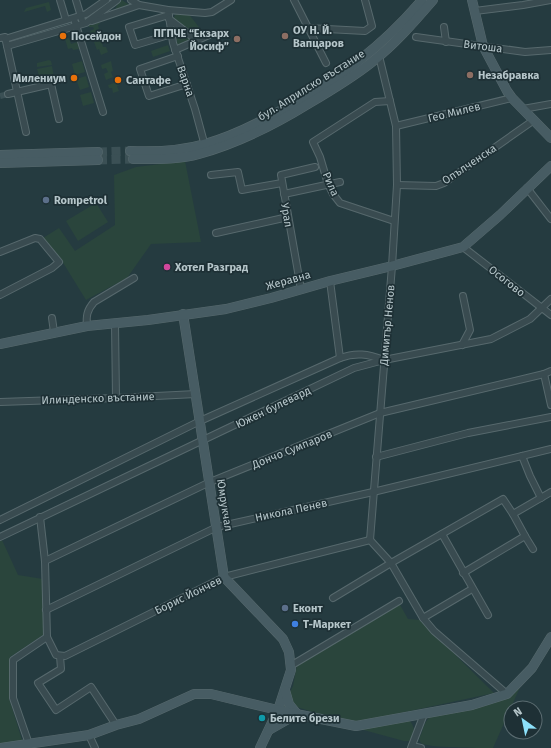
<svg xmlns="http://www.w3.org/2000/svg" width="551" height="748" viewBox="0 0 551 748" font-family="'Fira Sans',sans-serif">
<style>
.green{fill:#2a453c}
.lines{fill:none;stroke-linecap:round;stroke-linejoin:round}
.street-tunnel{stroke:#3b5055;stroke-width:6;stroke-dasharray:6 3;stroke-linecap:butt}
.secondary-tunnel{stroke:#3b5055;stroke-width:9;stroke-dasharray:9 4.5;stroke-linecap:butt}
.street-casing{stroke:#57696d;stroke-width:8}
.secondary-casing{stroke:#57696d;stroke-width:10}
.street{stroke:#394b50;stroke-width:6}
.secondary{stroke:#475c63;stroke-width:9}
.food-dot{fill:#e8710a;stroke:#1e3035;stroke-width:1.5}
.education-dot{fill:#8d6e63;stroke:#1e3035;stroke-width:1.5}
.service-dot{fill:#5c6f8a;stroke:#1e3035;stroke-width:1.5}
.hotel-dot{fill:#d1479c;stroke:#1e3035;stroke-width:1.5}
.shop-dot{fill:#3f7fe0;stroke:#1e3035;stroke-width:1.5}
.culture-dot{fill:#0f9aa8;stroke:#1e3035;stroke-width:1.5}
.labels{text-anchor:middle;stroke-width:3.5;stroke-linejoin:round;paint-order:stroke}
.poi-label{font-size:11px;font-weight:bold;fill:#b6c6ca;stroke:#1e3035;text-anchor:start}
.street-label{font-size:11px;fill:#b6c6ca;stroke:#1e3035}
</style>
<rect width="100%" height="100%" fill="#253b40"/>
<g class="green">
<path d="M122 0 131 6 114 12 118 3Z"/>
<path d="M49 2 51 10 47 12 45 6 24 12 26 8Z"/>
<path d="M178 12 188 13 205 35 198 39 173 20 175 15Z"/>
<path d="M99 22 100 24 98 25 99 29 97 30 98 33 91 35 90 31 94 29 93 27H89V25Z"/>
<path d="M174 23 196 41 178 48Z"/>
<path d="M69 38 71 44 77 42 79 49 73 50 72 48 68 49 65 39Z"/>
<path d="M104 39 105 42 102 43 103 47H106L108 52 101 55 99 49 97 50 94 42Z"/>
<path d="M168 45 170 51 153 57 151 51Z"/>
<path d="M49 60 51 61 52 65 37 67V63Z"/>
<path d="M82 61 85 72 75 75 72 64Z"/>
<path d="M111 61 113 71 111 72 113 77 106 80 104 74 108 72 106 68 102 69 101 65Z"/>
<path d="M52 66 54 77 42 80 40 79 37 69Z"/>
<path d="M86 76 89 87 80 90 76 79Z"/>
<path d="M119 81 120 85 117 86 119 91 113 93 112 88H109L108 85Z"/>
<path d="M91 92 94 103 83 106 80 95Z"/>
<path d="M185 161 201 242 151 244 127 278 86 300 62 261 43 238 59 228 75 251 115 225 114 175 136 167Z"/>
<path d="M96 203 108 222 78 241 66 221Z"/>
<path d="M2 540 18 575 43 579V635L10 657 9 698 22 740 0 745V541Z"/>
<path d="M399 603 408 619 420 620 494 693 382 717 356 721 322 715 297 707 290 700 289 694 293 686 297 665Z"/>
<path d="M521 685 493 748C480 748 427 748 421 743 418 740 420 736 422 732 424 725 426 720 431 716 455 711 486 709 507 697 512 694 517 689 521 685Z"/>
<path d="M409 720C415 726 416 735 409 741H404L360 729Z"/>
</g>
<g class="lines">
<path class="street-tunnel" d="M0 96 8 94"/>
<g class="secondary-tunnel">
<path d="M98 152 130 151"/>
<path d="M98 160 133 159"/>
</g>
<defs>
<g id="street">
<path d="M60 0 66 20"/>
<path d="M76 0 82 20"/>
<path d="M131 0 139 5 168 10 205 13 212 12 231 0"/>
<path d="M294 0 326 63"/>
<path d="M168 10 173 43 195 109 205 146"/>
<path d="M475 11 523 5 551 0"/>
<path d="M169 15 129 27 135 45 172 34"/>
<path d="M169 19 198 41"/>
<path d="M92 21 139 5"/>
<path d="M75 22 103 112"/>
<path d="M444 27 446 42"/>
<path d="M308 28 365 31 372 26 365 0"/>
<path d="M416 37 525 52 551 50"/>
<path d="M0 38 5 37 26 132"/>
<path d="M5 39 86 14 106 0"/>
<path d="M7 46 86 23 117 0"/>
<path d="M175 50 209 35"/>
<path d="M178 56 140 69 149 96 187 84"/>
<path d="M8 94 51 84 59 119"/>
<path d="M390 101 375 102 313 142 320 157 328 184 333 194 340 203 394 221"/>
<path d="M523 109 551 104"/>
<path d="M396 126 512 98"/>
<path d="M211 175 238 172 242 190 282 183"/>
<path d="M397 185 436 186 444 183 534 120"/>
<path d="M527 188 551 219"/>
<path d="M284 194 340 182"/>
<path d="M216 233 288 217"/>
<path d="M463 247 551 315"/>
<path d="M0 252 35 238 40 239 59 262 52 268 0 295"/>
<path d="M330 281 340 358"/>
<path d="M301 289 281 175 315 167"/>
<path d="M52 318 54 332"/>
<path d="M115 323 116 398"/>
<path d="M87 326C86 316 87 310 94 302L134 278"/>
<path d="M462 345 470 330 463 296"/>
<path d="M544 374 551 405"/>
<path d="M0 402 116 398 196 394"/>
<path d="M522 456 530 476 541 498"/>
<path d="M376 457 468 433 551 417"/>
<path d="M40 517 45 561 47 637 56 655 65 656 224 577 370 540"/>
<path d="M0 520 200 421 340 358C356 352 368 354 384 360"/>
<path d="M442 534 488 615"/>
<path d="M525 536 533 549"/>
<path d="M0 537 354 368 384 360 491 339 530 319 551 299"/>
<path d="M370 540 392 266 397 185 396 126 379 56"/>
<path d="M370 540 391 563 423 618 434 631 507 694"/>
<path d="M45 561 210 482 380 413 544 374 551 371"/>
<path d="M463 573 525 536 513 514 551 492"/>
<path d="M333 598 391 563 503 499 513 514"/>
<path d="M46 610 217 527 373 492 551 449"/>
<path d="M423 618 472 589"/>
<path d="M60 656 61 669 38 683 56 710 91 687 116 725"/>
<path d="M292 665 399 601"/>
<path d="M89 735 95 748"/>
<path d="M29 744 13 698V660L47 637"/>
<path d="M412 746 421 748"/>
<path d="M411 748 424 714"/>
</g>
<g id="secondary">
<path d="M472 0 483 46 507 91 512 98 551 138"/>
<path d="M130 151C155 152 181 151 205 144 234 136 261 122 287 107 341 77 382 47 422 0"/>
<path d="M0 155 98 152"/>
<path d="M133 159C154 159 178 160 199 154 238 143 274 125 308 104 330 91 352 78 372 62 395 44 414 22 433 0"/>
<path d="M0 163 98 160"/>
<path d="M183 314 224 577 283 639 289 652 291 670 278 710 260 748"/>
<path d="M0 344 87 326 148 320 226 309 271 298 330 281 392 266 463 247 500 215 551 166"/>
<path d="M285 690 289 704 297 714"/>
<path d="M269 730 297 714"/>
<path d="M0 748 89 735 116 725 139 719 194 694H211L286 712 356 726 472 705 507 694 532 668 551 637"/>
</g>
</defs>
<use href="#street" class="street-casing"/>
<use href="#secondary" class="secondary-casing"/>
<use href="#street" class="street"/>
<use href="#secondary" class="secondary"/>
</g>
<g class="food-dot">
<circle cx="63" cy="36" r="4"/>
<circle cx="74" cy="78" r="4"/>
<circle cx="118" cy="80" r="4"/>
</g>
<g class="education-dot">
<circle cx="285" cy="36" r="4"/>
<circle cx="237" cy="39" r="4"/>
<circle cx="470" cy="75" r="4"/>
</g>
<g class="service-dot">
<circle cx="46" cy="200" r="4"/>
<circle cx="285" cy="608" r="4"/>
</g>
<circle class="hotel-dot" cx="167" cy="267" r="4"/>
<circle class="shop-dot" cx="295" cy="624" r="4"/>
<circle class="culture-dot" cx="262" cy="718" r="4"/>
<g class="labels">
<g class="poi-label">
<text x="293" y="34">ОУ Н. Й.<tspan x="293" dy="13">Вапцаров</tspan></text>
<text x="229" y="37" text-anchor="end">ПГПЧЕ “Екзарх<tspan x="229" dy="13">Йосиф”</tspan></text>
<text x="71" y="40">Посейдон</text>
<text x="478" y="79">Незабравка</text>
<text x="66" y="82" text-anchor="end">Милениум</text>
<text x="126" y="84">Сантафе</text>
<text x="54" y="204">Rompetrol</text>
<text x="175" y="271">Хотел Разград</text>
<text x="293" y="612">Еконт</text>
<text x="303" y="628">Т-Маркет</text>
<text x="270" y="722">Белите брези</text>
</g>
<g class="street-label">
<text transform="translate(483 46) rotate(7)" y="4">Витоша</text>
<text transform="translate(186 81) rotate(71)" y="4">Варна</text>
<text transform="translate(311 85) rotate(-32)" y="4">бул. Априлско въстание</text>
<text transform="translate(454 112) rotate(-14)" y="4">Гео Милев</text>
<text transform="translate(469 164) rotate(-34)" y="4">Опълченска</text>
<text transform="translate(331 184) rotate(67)" y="4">Рила</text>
<text transform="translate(287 215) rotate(80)" y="4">Урал</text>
<text transform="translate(288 280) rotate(-16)" y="4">Жеравна</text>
<text transform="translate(507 281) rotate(38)" y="4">Осогово</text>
<text transform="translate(387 325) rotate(-85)" y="4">Димитър Ненов</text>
<text transform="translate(98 398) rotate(-2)" y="4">Илинденско въстание</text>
<text transform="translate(273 407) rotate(-26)" y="4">Южен булевард</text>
<text transform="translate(292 449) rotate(-22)" y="4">Дончо Сумпаров</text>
<text transform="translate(225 505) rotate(81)" y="4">Юмрукчал</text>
<text transform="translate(291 510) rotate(-12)" y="4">Никола Пенев</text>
<text transform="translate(188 595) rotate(-26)" y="4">Борис Йончев</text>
</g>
</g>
<g transform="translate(523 720) rotate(327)"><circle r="19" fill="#1e3035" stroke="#5b6c71"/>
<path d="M0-3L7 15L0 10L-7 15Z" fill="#8ce0f9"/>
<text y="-6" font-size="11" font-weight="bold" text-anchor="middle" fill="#b6c6ca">N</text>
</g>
</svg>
